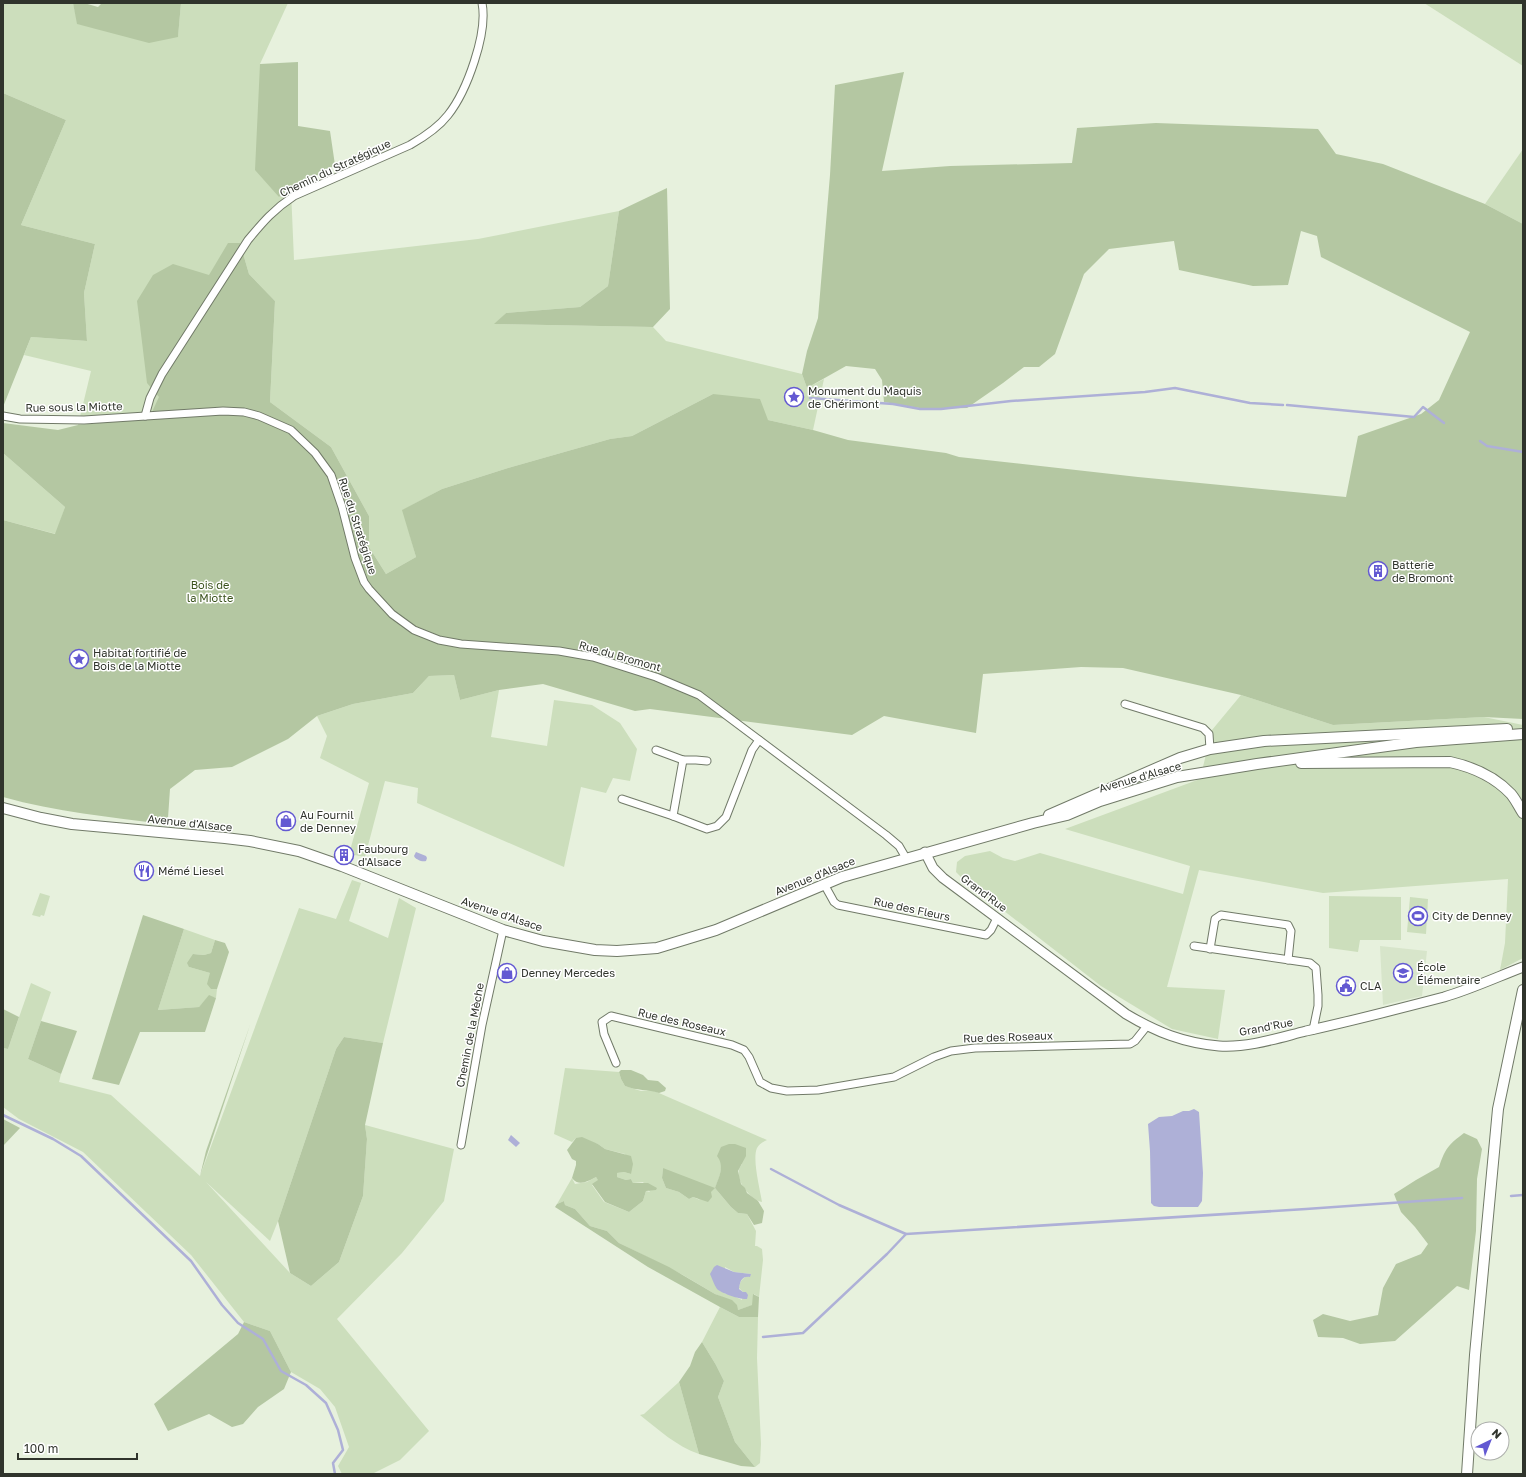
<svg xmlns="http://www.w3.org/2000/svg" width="1526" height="1477" viewBox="0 0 1526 1477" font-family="'Golos Text',sans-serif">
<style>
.built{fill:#d7e5ca}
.green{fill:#ccdebc;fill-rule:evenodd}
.forest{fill:#b4c7a2}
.water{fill:#aeb0d7}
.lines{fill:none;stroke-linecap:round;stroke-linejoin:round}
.stream{stroke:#aeb0d7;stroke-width:2.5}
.street-casing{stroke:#717a68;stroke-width:9}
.secondary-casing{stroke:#717a68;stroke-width:11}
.primary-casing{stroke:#717a68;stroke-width:12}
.street{stroke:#fff;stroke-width:7}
.secondary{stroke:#fff;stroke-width:9}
.primary{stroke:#fff;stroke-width:10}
.labels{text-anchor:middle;stroke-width:3;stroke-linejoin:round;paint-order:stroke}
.street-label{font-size:11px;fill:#30342c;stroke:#fff}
.poi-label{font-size:11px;fill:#30342c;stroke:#fff;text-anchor:start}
.park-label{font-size:11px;fill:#3b531d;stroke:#fff}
</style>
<rect width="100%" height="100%" fill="#e7f1dd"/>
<path class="built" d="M1380 946 1427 951 1422 996 1383 1005Z"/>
<g class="green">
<path d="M3 3H73L78 24 178 36 181 3H288L260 64 279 197 291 190 294 260 478 239 619 211 608 286 580 307 506 313 495 324 653 327 666 341 802 374 807 388 824 379 813 430 768 420 713 394 632 436 610 439 508 468 442 489 403 510 416 557 386 574 369 547V516L331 447 270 402 275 301 249 274 240 243 149 418 78 425 91 371 24 355 31 337 87 341 84 293 95 244 21 225 66 120 3 93Z"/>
<path d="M1424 3H1523V66Z"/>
<path d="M1523 149V224L1485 204Z"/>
<path d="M3 453 65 507 56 534 3 520Z"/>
<path d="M454 675 460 700 499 690 491 737 547 746 554 700 592 705 620 723 637 749 630 781 613 778 606 793 581 787 564 867 417 803 418 788 385 781 365 857 349 854 369 783 320 758 327 736 317 716 353 704 413 693 429 676Z"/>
<path d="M1241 695 1333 725 1484 717 1523 725V958L1500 970 1505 943 1508 879 1323 893 1199 870 1167 987 1225 990 1218 1039 1172 1029 1101 986 963 879 956 872 957 862 965 856 990 851 1003 858 1015 861 1040 853 1183 894 1190 866 1065 829 1200 779 1212 730Z"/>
<path d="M352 880 361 883 349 921 388 938 399 898 416 908 383 1043 344 1037 336 1049 278 1221 270 1241 206 1182 290 1273 311 1286 339 1262 363 1196 367 1139 365 1125 454 1149 444 1201 402 1253 337 1319 429 1431 400 1460 372 1474H342L338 1466 349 1447 335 1407 320 1389 291 1372 270 1331 244 1322 191 1255 83 1152 19 1119 3 1107V1048L8 1049 31 983 51 992 28 1059 61 1074 59 1082 111 1095 200 1176 299 908 336 919Z"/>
<path d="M40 893 50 896 44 916 41 915 40 917 32 915Z"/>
<path d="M1329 896 1401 897V940H1360L1358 952 1329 948Z"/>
<path d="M1410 897 1428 899 1426 934 1407 932Z"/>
<path d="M184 929 215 940 211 953 204 955 194 954 189 967 210 973 211 989H217L216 998 209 996 199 1007 158 1010Z"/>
<path d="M565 1068 619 1072 621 1079 625 1086 641 1091 652 1090 767 1140C763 1142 759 1144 757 1148 752 1159 760 1189 762 1202 751 1200 736 1182 739 1170 739 1168 741 1166 742 1164L721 1161C722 1171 719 1179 715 1188L731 1207 738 1213 747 1214 756 1231 755 1246H757L762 1249 763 1260 759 1297 754 1294 753 1305 738 1310 722 1297 715 1294 683 1275 619 1243 607 1231 590 1226 575 1209 565 1205 564 1201 557 1204 572 1178 575 1184 587 1182 596 1177 599 1180 592 1185 604 1202 629 1212 643 1201 646 1191 650 1192 643 1182 633 1183 631 1179 626 1180 617 1177 616 1173 624 1172 631 1174 625 1154 605 1149 598 1144 576 1138 572 1142 554 1134ZM663 1168 700 1200 693 1197 689 1199 679 1192 666 1188 662 1178ZM725 1267 734 1272 751 1274C743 1278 740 1280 739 1288L743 1292 742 1300 732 1295 724 1293Z"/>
<path d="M720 1307 739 1317H758L757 1358 761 1444 760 1463 755 1467 735 1442 718 1397 724 1381 716 1365 702 1342Z"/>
<path d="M679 1382 699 1454C676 1446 659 1430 640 1415L644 1414Z"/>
</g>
<g class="forest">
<path d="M73 3H84L98 7 102 3H181L178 37 149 43 77 24Z"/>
<path d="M298 62V126L330 131 335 165 279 197 255 170 260 64Z"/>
<path d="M904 72 882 171 950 166 1072 163 1077 128 1156 123 1318 129 1336 154 1383 164 1485 204 1523 224V719L1484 717 1333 725 1241 695 1123 668 1081 667 983 674 976 733 884 716 852 735 650 709 635 711 543 684 499 690 460 700 454 675 429 676 413 693 353 704 317 716 288 739 232 767 195 770 170 789 168 818 164 824C110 817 56 812 3 797V520L55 534 65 507 3 453V423L58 430 78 425 149 418 159 397 147 383 137 301 153 275 173 264 209 275 228 243H240L249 274 275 301 270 402 331 447 369 516V547L386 574 416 557 402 510 442 489 508 468 610 439 632 436 713 394 760 399 768 420 813 430 848 440 946 453 959 457 1138 477 1346 497 1358 436 1421 414 1439 400 1470 332 1321 257 1317 236 1301 231 1288 285 1253 286 1179 270 1174 241 1109 249 1084 274 1055 354 1039 367H1024L1003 383 967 408 925 409 884 402 882 380 875 369 846 366 807 388 802 374 807 351 818 318 830 175 835 85Z"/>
<path d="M3 93 66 120 21 225 95 244 84 293 87 341 31 337 3 407Z"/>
<path d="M667 188 670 309 653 327 494 324 506 313 580 307 608 286 619 211Z"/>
<path d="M143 915 184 929 158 1010 199 1007 209 995 216 998 205 1032H140L119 1085 92 1079Z"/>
<path d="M215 940 225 943 229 952 217 989H211L207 984 210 973 189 967 187 963 193 954 204 955 211 953Z"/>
<path d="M3 1009 19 1017 8 1049 3 1048Z"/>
<path d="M41 1021 77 1031 61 1074 28 1059Z"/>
<path d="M250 1025 200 1176 206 1151Z"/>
<path d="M344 1037 383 1043 365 1125 367 1139 363 1196 339 1262 311 1286 290 1273 278 1221 336 1049Z"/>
<path d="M621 1070H631L643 1075 648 1080 658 1081 666 1088 665 1091 659 1093C648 1089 637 1091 625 1086L621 1079 619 1072Z"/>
<path d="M3 1119 20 1128 3 1146Z"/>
<path d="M1464 1133 1477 1139 1482 1149 1477 1179 1476 1231 1469 1290 1457 1286 1395 1341 1360 1344 1343 1338 1318 1337 1313 1320 1323 1314 1350 1321 1378 1315 1383 1288 1396 1264 1421 1254 1428 1244 1415 1227 1401 1212 1394 1194 1416 1180 1439 1167C1445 1149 1448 1145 1464 1133Z"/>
<path d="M582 1137 598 1144 605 1149 631 1156 633 1164 631 1174 624 1172 617 1173V1177L626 1180 631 1179 633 1183H648L657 1188 656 1190 646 1191 643 1201 629 1212 605 1202 592 1184 598 1180 596 1177C588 1181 579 1187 572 1178L576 1165V1161L572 1159 567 1150 576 1138Z"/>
<path d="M729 1144H735L746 1148V1156L738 1171 741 1184 745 1188 747 1193 758 1201 764 1211 762 1223 754 1225 747 1214 738 1213 731 1207 715 1188 711 1192 712 1197 708 1202 693 1197 689 1199 679 1192 666 1188 662 1178 663 1168 715 1188C719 1177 725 1166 717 1156L721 1147Z"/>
<path d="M564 1201 565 1205 575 1209 590 1226 607 1231 619 1243 669 1267 715 1294 732 1300 737 1305 738 1310 752 1305 753 1294 759 1297 758 1317H739L720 1307 648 1267 555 1207 557 1204Z"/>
<path d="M244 1322 270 1331 291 1372 284 1389 258 1407 243 1424 232 1427 209 1414 168 1431 154 1404 238 1334Z"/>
<path d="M702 1342 716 1365 724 1381 718 1397 735 1442 755 1467 741 1466 699 1454 679 1382 690 1366 695 1352Z"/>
</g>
<g class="water">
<path d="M416 852 426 856 427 858 426 861C422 862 416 860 414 856Z"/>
<path d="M1194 1109 1199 1112 1203 1173 1202 1201 1198 1207H1159L1154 1206 1151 1203V1199L1150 1151 1148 1124 1159 1117 1172 1116 1183 1111H1189Z"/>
<path d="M511 1135 520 1143 516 1147 508 1140Z"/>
<path d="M717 1265 734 1272 751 1274 750 1277C742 1276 740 1281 739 1289L743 1292H746L748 1295 747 1299C741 1300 721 1293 717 1289 714 1285 712 1278 710 1274L714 1267Z"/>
</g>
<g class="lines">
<g class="stream">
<path d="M810 398 893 404 920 409H941L1011 401 1145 392 1175 388 1250 403 1283 405"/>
<path d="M1287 405 1414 417 1423 407 1444 423"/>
<path d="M1480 441 1487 446 1523 452"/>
<path d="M3 1115 53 1139 81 1156 191 1261 222 1305 238 1323 263 1339 281 1371 306 1385 326 1403 338 1430 343 1450 333 1463 335 1474"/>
<path d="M771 1169 839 1205 906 1234 1306 1209 1462 1198"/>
<path d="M1511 1196 1523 1195"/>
<path d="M763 1337 803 1333 887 1254 906 1234"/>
</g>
<defs>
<g id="street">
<path d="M3 416 20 419 84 420 223 411 244 412 259 416 291 430 315 453 331 475 342 507 355 558 364 582 369 589 392 614 414 630 439 640 461 644 559 651 593 657 656 677 699 695 886 835 899 846 906 858"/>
<path d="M145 416 150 398 162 374 248 240C263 222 274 209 294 196L410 145C424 137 438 128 448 115 467 91 488 33 482 3"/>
<path d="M1125 704 1203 728 1209 734 1210 749"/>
<path d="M656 750 683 760 673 816"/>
<path d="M683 760H696L707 761"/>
<path d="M622 799 673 816 707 829 717 826 726 817 752 750 759 740"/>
<path d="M824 884 834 902 838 905 986 935 991 930 997 918"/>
<path d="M1194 946 1310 963 1316 968 1318 995V1006L1313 1030"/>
<path d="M1210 949 1215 919 1221 915 1288 925 1291 931 1288 960"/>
<path d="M616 1063 604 1034 602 1022 611 1016 732 1045 744 1050 749 1057 760 1082 771 1088 787 1091 818 1090 894 1077 934 1057 951 1051 975 1048 1130 1044 1135 1041 1147 1026"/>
<path d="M461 1145 482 1025 503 930"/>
</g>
<path id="secondary" d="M925 852 933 868 943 878 1126 1014C1156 1032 1184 1043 1219 1046 1248 1048 1278 1038 1306 1031 1352 1021 1398 1009 1444 997 1471 989 1497 977 1523 967"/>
<g id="primary">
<path d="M1301 763 1450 762C1473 767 1494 776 1511 794 1516 800 1519 807 1523 813"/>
<path d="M3 808 41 818 72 824 225 838 250 841 299 851 342 866 503 930 543 941 595 950 617 951 657 948 716 930 842 877 1033 823 1067 815 1100 801 1177 777 1257 764 1416 742 1523 734"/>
<path d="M1049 815 1180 758 1210 749 1264 741 1507 729"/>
<path d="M1467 1474 1475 1355 1498 1109 1523 990"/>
</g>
</defs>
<use href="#street" class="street-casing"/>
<use href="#secondary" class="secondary-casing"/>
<use href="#primary" class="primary-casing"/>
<use href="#street" class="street"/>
<use href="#secondary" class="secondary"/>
<use href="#primary" class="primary"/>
</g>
<defs>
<symbol id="sight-ring" viewBox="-11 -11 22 22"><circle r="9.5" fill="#fff" stroke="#6359d2" stroke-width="1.5"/><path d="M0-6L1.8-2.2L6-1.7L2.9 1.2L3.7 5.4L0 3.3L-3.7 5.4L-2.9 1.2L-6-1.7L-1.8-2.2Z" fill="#6359d2"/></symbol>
<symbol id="building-ring" viewBox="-11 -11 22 22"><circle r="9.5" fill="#fff" stroke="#6359d2" stroke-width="1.5"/><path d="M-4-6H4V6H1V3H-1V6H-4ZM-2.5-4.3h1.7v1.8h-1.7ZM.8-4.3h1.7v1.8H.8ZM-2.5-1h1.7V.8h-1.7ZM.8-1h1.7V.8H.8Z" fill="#6359d2"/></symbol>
<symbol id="shop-ring" viewBox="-11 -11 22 22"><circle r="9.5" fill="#fff" stroke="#6359d2" stroke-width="1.5"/><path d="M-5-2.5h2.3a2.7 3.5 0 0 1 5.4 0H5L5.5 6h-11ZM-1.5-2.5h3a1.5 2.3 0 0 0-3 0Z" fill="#6359d2"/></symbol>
<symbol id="restaurant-ring" viewBox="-11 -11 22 22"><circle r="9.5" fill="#fff" stroke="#6359d2" stroke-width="1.5"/><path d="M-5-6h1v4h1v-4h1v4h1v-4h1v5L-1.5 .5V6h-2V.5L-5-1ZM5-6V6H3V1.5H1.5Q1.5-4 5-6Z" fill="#6359d2"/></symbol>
<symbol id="stadium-ring" viewBox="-11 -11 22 22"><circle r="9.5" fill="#fff" stroke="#6359d2" stroke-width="1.5"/><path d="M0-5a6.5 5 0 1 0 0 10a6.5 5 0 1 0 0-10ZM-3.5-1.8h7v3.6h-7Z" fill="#6359d2"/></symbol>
<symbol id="school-ring" viewBox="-11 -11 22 22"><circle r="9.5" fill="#fff" stroke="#6359d2" stroke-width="1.5"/><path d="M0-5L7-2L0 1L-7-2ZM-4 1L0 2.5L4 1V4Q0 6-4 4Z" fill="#6359d2"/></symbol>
<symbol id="civic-ring" viewBox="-11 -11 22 22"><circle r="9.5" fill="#fff" stroke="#6359d2" stroke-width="1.5"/><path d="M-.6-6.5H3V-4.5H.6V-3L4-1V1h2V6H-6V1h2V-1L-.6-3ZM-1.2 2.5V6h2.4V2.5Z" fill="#6359d2"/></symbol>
</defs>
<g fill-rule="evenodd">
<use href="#sight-ring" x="783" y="386" width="22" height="22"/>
<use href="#building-ring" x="1367" y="560" width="22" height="22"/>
<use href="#sight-ring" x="68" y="648" width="22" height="22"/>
<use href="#shop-ring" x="275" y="810" width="22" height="22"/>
<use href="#building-ring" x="333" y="844" width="22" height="22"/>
<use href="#restaurant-ring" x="133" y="860" width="22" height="22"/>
<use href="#stadium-ring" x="1407" y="905" width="22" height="22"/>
<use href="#shop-ring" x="496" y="962" width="22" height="22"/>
<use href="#school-ring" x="1392" y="962" width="22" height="22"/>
<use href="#civic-ring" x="1335" y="975" width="22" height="22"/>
</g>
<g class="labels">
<g class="street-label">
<text transform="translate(335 168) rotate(-25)" y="4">Chemin du Stratégique</text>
<text transform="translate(74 407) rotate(-1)" y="4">Rue sous la Miotte</text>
<text transform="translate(358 526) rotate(72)" y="4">Rue du Stratégique</text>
<text transform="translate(620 656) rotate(16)" y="4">Rue du Bromont</text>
<text transform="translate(1140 777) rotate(-16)" y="4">Avenue d'Alsace</text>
<text transform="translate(190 823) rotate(6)" y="4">Avenue d'Alsace</text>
<text transform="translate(815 876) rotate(-22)" y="4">Avenue d'Alsace</text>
<text transform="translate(984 893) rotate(37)" y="4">Grand'Rue</text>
<text transform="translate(912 909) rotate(12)" y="4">Rue des Fleurs</text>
<text transform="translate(502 914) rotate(19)" y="4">Avenue d'Alsace</text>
<text transform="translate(682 1022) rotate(13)" y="4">Rue des Roseaux</text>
<text transform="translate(1266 1027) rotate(-11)" y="4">Grand'Rue</text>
<text transform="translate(470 1035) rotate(-79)" y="4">Chemin de la Mèche</text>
<text transform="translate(1008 1037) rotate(-2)" y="4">Rue des Roseaux</text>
</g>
<g class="poi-label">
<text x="808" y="395">Monument du Maquis<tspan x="808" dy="13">de Chérimont</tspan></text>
<text x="1392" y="569">Batterie<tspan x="1392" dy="13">de Bromont</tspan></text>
<text x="93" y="657">Habitat fortifié de<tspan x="93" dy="13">Bois de la Miotte</tspan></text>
<text x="300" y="819">Au Fournil<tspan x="300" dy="13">de Denney</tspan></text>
<text x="358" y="853">Faubourg<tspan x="358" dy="13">d'Alsace</tspan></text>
<text x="158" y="875">Mémé Liesel</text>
<text x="1432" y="920">City de Denney</text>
<text x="1417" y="971">École<tspan x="1417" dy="13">Élémentaire</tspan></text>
<text x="521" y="977">Denney Mercedes</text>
<text x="1360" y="990">CLA</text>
</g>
<g class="park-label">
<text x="210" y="589">Bois de<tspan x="210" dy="13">la Miotte</tspan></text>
</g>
</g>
<rect width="1526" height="1477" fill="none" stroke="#30342c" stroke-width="8"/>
<g transform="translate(1490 1441) rotate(43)"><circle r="19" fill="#ffffff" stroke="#acaeab"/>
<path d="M0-3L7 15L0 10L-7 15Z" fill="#6359d2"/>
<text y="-6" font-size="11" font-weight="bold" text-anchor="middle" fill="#30342c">N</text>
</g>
<path d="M18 1453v6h119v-6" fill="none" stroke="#30342c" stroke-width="2"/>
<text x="24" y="1453" font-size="12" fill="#30342c" stroke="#ffffff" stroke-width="3" paint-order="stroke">100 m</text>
</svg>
